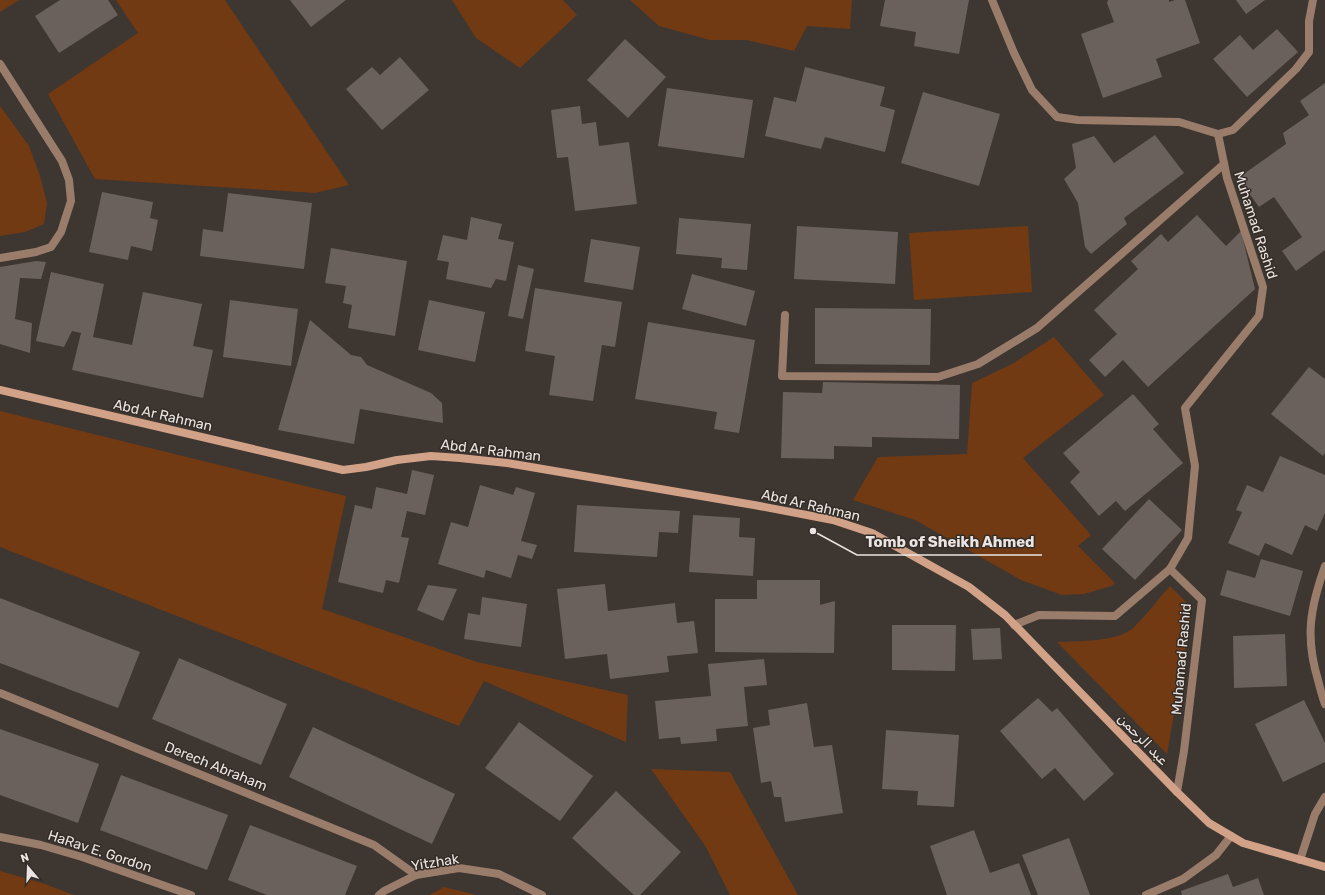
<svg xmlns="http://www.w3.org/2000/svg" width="1325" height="895" viewBox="0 0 1325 895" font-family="Rubik,'Noto Naskh Arabic',sans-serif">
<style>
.green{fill:#723a13}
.building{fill:#6b615c}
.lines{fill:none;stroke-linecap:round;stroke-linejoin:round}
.street{stroke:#9a7c6b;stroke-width:8}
.secondary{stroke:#d1a287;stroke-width:8}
.labels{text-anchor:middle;stroke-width:3;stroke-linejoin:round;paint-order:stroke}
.street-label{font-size:14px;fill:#eae5e2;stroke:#342c27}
.leader{fill:none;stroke:#eae5e2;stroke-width:1.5}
.callout-dot{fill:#eae5e2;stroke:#342c27;stroke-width:1.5}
.callout-label{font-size:15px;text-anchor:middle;font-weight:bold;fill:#eae5e2;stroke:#342c27;stroke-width:3;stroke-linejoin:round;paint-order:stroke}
</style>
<rect width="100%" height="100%" fill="#3e3631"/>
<g class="green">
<path d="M0 0H19L0 12Z"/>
<path d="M116 0H225L349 185 315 193 95 179 48 94 138 33Z"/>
<path d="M452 0H563L577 15 520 68 476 38Z"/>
<path d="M630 0H852L850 29 807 26 794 51 747 40H710L659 26Z"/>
<path d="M0 106 29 146 40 176 47 203 44 224 25 232 0 236Z"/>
<path d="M1028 226 1032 292 914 300 909 233Z"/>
<path d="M1054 337 1104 395 1023 458 1091 535 1078 546 1115 583 1111 586 1084 594 1062 595 1021 580 915 520 853 500 878 457 967 454 972 383 1012 364Z"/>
<path d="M0 411 346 496 322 609 477 662 628 695 626 742 484 681 459 726 0 547Z"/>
<path d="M1170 586 1185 601 1191 616 1167 754 1057 642C1078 641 1117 642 1133 628 1145 617 1159 598 1170 586Z"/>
<path d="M651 769 730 772 798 895H730L706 847Z"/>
<path d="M0 871 42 883 74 895H0Z"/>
<path d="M444 887 477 895H430Z"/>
</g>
<g class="building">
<path d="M60 0H108L118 15 59 53 35 16Z"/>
<path d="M290 0H346L311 27Z"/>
<path d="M885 0H969L959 54 914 46 916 32 880 26Z"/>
<path d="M1108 0H1169V2L1175 0H1185L1200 43 1156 59 1162 77 1103 98 1081 34 1114 22 1107 3Z"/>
<path d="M1236 0H1265L1246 14Z"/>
<path d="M1277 29 1298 52 1247 97 1213 59 1240 35 1253 50Z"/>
<path d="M625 39 666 77 628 118 587 80Z"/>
<path d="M400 57 429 90 382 130 346 89 372 67 380 75Z"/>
<path d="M805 67 885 87 880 106 895 110 885 152 825 137 821 149 765 136 774 97 796 102Z"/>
<path d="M1325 83V250L1296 271 1282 251 1302 237 1274 197 1259 207 1238 178 1286 144 1283 133 1309 115 1300 101Z"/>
<path d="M667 88 753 100 744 158 658 146Z"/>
<path d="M923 92 1000 114 979 186 901 163Z"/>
<path d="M580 106 582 124 596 122 599 146 629 142 637 204 575 211 568 157 557 158 551 110Z"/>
<path d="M1155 135 1184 173 1124 218 1127 224 1091 254 1085 247 1078 203 1064 179 1076 168 1072 144 1094 136 1114 163Z"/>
<path d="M102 192 153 202 150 218 158 220 152 251 131 246 128 260 89 252Z"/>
<path d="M228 193 312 203 304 269 200 256 203 229 223 232Z"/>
<path d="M1197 215 1226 246 1241 231 1255 289 1148 387 1123 360 1105 377 1089 360 1117 334 1094 310 1138 269 1131 261 1161 234 1168 242Z"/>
<path d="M471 217 502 224 498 239 514 242 506 281 496 279 491 288 446 279 449 262 437 260 443 235 467 240Z"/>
<path d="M679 218 751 224 747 270 721 268 722 258 676 254Z"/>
<path d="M797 226 898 232 895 284 794 279Z"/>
<path d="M591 239 640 247 633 290 584 282Z"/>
<path d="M331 248 407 261 395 336 348 328 352 305 343 303 346 286 325 283Z"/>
<path d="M36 261 46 262 41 279 20 278 15 319 32 323 30 353 0 344V267Z"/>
<path d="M518 265 534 269 523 319 508 316Z"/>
<path d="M51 272 104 284 93 337 132 345 143 292 202 304 193 346 213 350 203 398 72 370 81 333 72 331 64 347 36 341Z"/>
<path d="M692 274 755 291 746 326 682 309Z"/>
<path d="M535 288 622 302 615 347 602 345 593 401 549 395 555 356 525 351Z"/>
<path d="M230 300 298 309 291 366 223 357Z"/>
<path d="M429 300 485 312 475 362 418 350Z"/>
<path d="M815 308 931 309 930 365 815 364Z"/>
<path d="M310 320 351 355 361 357 367 365 431 393 442 403 443 423 360 409 354 444 278 430Z"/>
<path d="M648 322 755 340 739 433 714 429 717 412 635 399Z"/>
<path d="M1309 367 1325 379V453L1323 456 1271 414Z"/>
<path d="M823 382 960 385 959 439 872 437V447L834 446V459L781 458 783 392 822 393Z"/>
<path d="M1133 394 1159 424 1153 429 1183 463 1125 511 1116 501 1099 516 1070 482 1080 472 1063 453Z"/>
<path d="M1280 456 1325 475V513L1317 531 1305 525 1292 555 1265 543 1259 556 1228 543 1242 512 1236 510 1247 485 1263 492Z"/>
<path d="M412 470 434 475 425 515 407 511 401 537 409 538 399 583 386 580 383 593 338 582 355 505 372 509 376 487 407 494Z"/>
<path d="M480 485 513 495 516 487 535 493 521 541 537 545 532 559 518 555 511 578 486 570 484 578 438 564 451 522 468 527Z"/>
<path d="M1149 499 1182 530 1135 580 1102 549Z"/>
<path d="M577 505 680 511 678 533 659 532 657 557 574 552Z"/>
<path d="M693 515 740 518 739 537 755 538 753 576 689 572Z"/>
<path d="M1261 559 1303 571 1290 616 1220 595 1227 570 1255 578Z"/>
<path d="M757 580H820V605L835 601 834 653 715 652V599H757Z"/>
<path d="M605 584 608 611 675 603 677 623 694 621 698 653 667 656 669 672 610 679 607 654 565 659 557 589Z"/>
<path d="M428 585 457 589 443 621 417 610Z"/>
<path d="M482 597 527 604 521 647 464 639 468 613 480 615Z"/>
<path d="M0 598 140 652 118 708 0 663Z"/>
<path d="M892 625H956L955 671 892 670Z"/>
<path d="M1000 628 1002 659 973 660 971 629Z"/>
<path d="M1285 634 1287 686 1234 688 1233 636Z"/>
<path d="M179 658 287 704 261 765 152 719Z"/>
<path d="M764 659 767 685 744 687 748 726 716 729 717 741 681 744 680 737 659 739 655 701 711 696 708 664Z"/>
<path d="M1038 698 1052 712 1057 708 1114 774 1084 801 1055 768 1042 779 1000 731Z"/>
<path d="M1304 700 1325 743V762L1283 782 1255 724Z"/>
<path d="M807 703 814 747 832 745 843 813 785 822 781 797H774L771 781 761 783 753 728 770 725 768 710Z"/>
<path d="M519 722 593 776 560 821 485 768Z"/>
<path d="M313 727 455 794 432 844 289 777Z"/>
<path d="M0 729 99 764 78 823 0 795Z"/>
<path d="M886 730 959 735 954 807 917 805 918 791 882 789Z"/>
<path d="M121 775 228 815 207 870 100 830Z"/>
<path d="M616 791 681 852 640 895H634L572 838Z"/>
<path d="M250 825 357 866 345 895H267L228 880Z"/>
<path d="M974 830 990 873 1019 863 1031 895H947L930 846Z"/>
<path d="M1069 838 1090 895H1038L1022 855Z"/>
<path d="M1228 874 1233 887 1258 878 1264 895H1182L1181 891Z"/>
</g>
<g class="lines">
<g class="street">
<path d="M992 0 1014 53 1032 90 1057 117 1078 120 1179 122 1218 134"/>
<path d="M0 64 62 161 69 180 71 201 61 232 51 247 36 252 0 258"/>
<path d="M1218 134 1233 130 1296 69 1309 52V21L1313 0"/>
<path d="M785 315 782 376 938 377 978 364 1037 328 1224 164"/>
<path d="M1325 566C1310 608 1305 637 1318 680 1320 688 1322 696 1325 704"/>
<path d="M1014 625 1039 615 1115 616 1170 569"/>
<path d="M0 693 374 845 416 875"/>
<path d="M1177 792 1184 751 1202 600 1170 569 1188 538 1195 466 1185 408 1259 316 1263 287 1227 178 1218 134"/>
<path d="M0 837 41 845 82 857 191 895"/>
<path d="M1300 860 1315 814 1325 797"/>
<path d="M379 895 384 891 416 875 459 868 499 874 542 895"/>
<path d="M1146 895 1183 879 1216 855 1231 836"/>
</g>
<path class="secondary" d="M0 390 343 470 366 467 397 460 431 456 460 458 507 463 754 505 833 520 872 533 969 587 1005 615 1177 792 1209 823 1243 843 1325 867"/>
</g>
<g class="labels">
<g class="street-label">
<text transform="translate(1256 225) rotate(72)" y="5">Muhamad Rashid</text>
<text transform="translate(163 415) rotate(13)" y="5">Abd Ar Rahman</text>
<text transform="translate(491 450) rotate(7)" y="5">Abd Ar Rahman</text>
<text transform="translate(811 505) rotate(13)" y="5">Abd Ar Rahman</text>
<text transform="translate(1181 659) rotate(-85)" y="5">Muhamad Rashid</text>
<text transform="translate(1143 739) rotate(46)" y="5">عبد الرحمن</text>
<text transform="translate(216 766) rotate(22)" y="5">Derech Abraham</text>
<text transform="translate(100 851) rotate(18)" y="5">HaRav E. Gordon</text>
<text transform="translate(435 862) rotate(-9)" y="5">Yitzhak</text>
</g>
</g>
<path class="leader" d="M813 531L857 555H1042"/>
<circle class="callout-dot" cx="813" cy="531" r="4"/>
<g class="callout-label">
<text x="950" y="547">Tomb of Sheikh Ahmed</text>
</g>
<g transform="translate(28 867) rotate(341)" stroke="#342c27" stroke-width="3" paint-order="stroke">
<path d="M0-3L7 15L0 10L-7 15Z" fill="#eae5e2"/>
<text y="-6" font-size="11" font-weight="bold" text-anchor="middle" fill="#eae5e2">N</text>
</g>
</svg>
